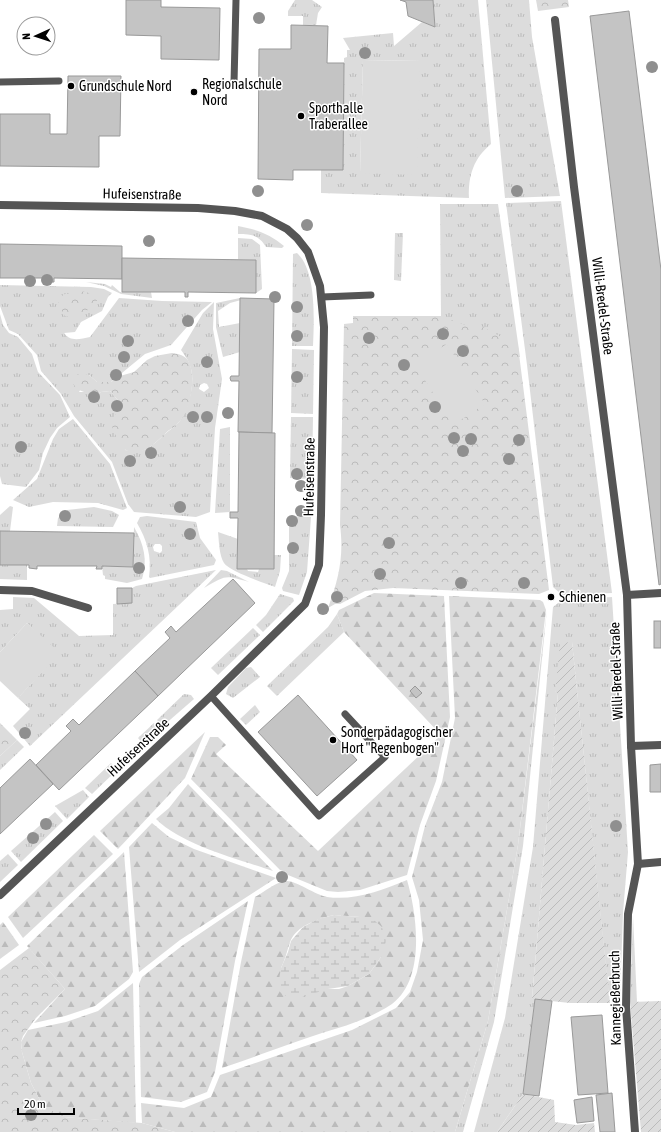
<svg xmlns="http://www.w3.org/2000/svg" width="661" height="1132" viewBox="0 0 661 1132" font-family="'Asap Condensed',sans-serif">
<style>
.grass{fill:url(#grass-tufts);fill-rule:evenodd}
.forest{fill:url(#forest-firs);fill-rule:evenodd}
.wetland{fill:url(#wetland-marsh)}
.park{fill:url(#park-crowns)}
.garden{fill:url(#garden-furrows)}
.pitch{fill:#dcdcdc}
.building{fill:#c4c4c4;stroke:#999}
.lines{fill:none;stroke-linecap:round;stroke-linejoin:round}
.lane{stroke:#555;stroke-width:7}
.street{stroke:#555;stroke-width:8}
.tree{fill:#8f8f8f}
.poi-dot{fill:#000;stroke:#fff;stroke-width:1.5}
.labels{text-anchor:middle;stroke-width:3;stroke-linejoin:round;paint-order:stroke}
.poi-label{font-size:14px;fill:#000;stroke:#fff;text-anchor:start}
.street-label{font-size:14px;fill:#000;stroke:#fff}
</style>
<defs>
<pattern id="grass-tufts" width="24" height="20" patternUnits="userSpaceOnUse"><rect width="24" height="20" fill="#dcdcdc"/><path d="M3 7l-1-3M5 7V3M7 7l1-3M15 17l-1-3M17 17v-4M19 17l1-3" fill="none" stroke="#bbb"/></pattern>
<pattern id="forest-firs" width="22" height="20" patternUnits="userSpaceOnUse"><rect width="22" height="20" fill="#dcdcdc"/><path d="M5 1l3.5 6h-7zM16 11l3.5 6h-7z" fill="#bbb"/></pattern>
<pattern id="wetland-marsh" width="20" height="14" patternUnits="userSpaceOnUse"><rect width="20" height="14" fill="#dcdcdc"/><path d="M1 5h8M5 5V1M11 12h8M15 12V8" fill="none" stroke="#bbb"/></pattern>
<pattern id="park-crowns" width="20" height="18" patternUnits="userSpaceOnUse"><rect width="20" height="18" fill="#dcdcdc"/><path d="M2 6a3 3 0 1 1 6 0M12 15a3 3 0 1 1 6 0" fill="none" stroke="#bbb"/></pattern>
<pattern id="garden-furrows" width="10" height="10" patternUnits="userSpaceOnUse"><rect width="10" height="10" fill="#dcdcdc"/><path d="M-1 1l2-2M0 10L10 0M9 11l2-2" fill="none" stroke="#bbb"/></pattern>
</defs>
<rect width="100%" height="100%" fill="#fff"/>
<g class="grass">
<path d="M295 0H312L322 7 318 13 316 25H303V16H288V11Z"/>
<path d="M433 0H478L491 144C474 158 468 175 469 198L321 193V170H343L344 58 347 57V50H350L343 38 393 33 394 46 422 22 435 27ZM363 60 420 61 360 173Z"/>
<path d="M486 0H529L532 37 560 196 505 198Z"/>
<path d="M561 201 612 593 562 595 553 587 527 365 506 203Z"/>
<path d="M440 204H498L520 357 353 316H441Z"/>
<path d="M238 226C255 229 270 234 284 246L282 248 266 247C259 235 251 234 238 234Z"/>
<path d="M395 233H403L401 281 394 280Z"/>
<path d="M238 238 252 239 260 245 262 289 256 293V260L238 259Z"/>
<path d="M297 253C317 271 314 322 313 346H292L293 254Z"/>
<path d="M86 282 105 284 111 287 112 285 120 292H151L152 298 121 294 104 286Z"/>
<path d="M0 285 91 287 104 289 112 293 108 297 102 311 81 322 75 332 64 333C70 342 80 339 90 337L119 298 162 301 212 302 202 310 171 345 145 354 111 382H97L89 375 79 392H87L94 396 101 392 110 391 122 405 125 450C145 454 151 447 165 434 170 429 178 425 181 419 189 408 196 379 190 366 188 359 185 356 181 350L203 313 214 302 213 329 222 379 215 428 210 512 196 517 134 512 128 504 112 462 74 416 61 394 41 371 37 355 18 334 9 330 0 306ZM204 383 207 384 209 388 204 392 199 389 200 385Z"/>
<path d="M240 298 241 300 230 303 218 311 219 327 240 323V352L223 357 216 327V303Z"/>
<path d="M0 314 3 325 9 333 18 337 32 354 38 372 60 395 70 417 57 428 50 438 43 453 39 470 26 487 2 484 0 476Z"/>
<path d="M292 349 314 350 313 414 291 413Z"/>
<path d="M291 417H313L312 479 290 478Z"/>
<path d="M73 419 110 464 127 508 123 510 98 503 53 502 29 507 13 500 37 479 53 439 59 429Z"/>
<path d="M230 427V512L215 513 220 429Z"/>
<path d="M10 506 13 507 10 531H0V515Z"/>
<path d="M94 507 112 511 119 515 113 527 57 526 58 518 67 510Z"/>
<path d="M147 516 196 522 200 538 216 560 214 565 150 578 149 577C152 557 147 540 137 523L140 517ZM155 544H160L162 546V551L160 553 154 551 153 547Z"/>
<path d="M289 516 311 517 307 572 299 595 283 591 282 588 289 571Z"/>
<path d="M134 527C144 544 148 561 142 579L127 583 105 579V576L103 575 102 566 133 567Z"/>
<path d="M218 532 238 539 237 569H247L248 571 258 572 259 569H274V555H281L280 571 275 587C264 583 229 571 224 563 219 555 219 541 218 532Z"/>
<path d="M0 565H27V580L0 579Z"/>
<path d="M216 570 30 746 13 726 30 709 18 698 58 654 27 623 0 652V610L13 609V597L34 598 79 636 113 635V604L132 603V588L136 586Z"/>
<path d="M221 570 227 571 249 582C224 575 227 575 204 588Z"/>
<path d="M280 594 293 598 294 601 263 632 256 625 266 615Z"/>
<path d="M612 597 628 852 623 913 620 998 609 997 572 642 555 693H558L532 999H535L523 1094 497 1132H474L505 1018 533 847 553 607 562 600Z"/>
<path d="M547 609 523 846 494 1022 463 1132H455L488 1021 518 845Z"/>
<path d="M337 614 344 632 277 696 267 686 328 627Z"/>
<path d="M253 628 260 635 218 675 211 668Z"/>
<path d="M251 667 260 677 233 698 226 694 228 687 246 668Z"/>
<path d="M184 694 191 695 194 699 163 726 157 720Z"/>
<path d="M255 705 260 712 246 725 240 719Z"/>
<path d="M154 723 160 729 144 745 138 738Z"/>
<path d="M17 740 24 747 0 770V756Z"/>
<path d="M111 763 117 770 92 794 85 788Z"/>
<path d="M83 790 89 797 67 819 55 806Z"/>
<path d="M55 812 63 821 21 862 11 851Z"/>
<path d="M8 854 18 865 0 882V861Z"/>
<path d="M633 916 637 1002H630Z"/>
</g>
<g class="forest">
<path d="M374 593 444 596 450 717 436 781 420 825 407 875 360 890 338 892 327 891 288 875 286 872 280 870 191 779 210 737H218L226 745 216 754 318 851 441 735 344 632 337 614 339 610Z"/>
<path d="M449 596 540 600 543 602 546 610 518 845 488 1021 455 1132H175L142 1123 141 1103 184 1108 211 1097 220 1075 352 1030 396 1008 410 992 417 972 423 940 419 900 412 877 425 826 442 782 455 718Z"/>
<path d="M205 732 185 778 118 849 100 831Z"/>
<path d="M188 784 273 871C238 859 182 845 156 819L169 808Z"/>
<path d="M152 823 169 837 194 849 276 878 180 940 139 972 129 847Z"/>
<path d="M94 835 113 854 23 938 8 917Z"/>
<path d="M124 852 133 972 129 979 95 1006 65 1016 34 1023 65 989 27 946Z"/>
<path d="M407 880C417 914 426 979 392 1004 371 1018 346 1026 322 1033 288 1044 255 1057 222 1068L241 962 255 897C264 892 277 881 287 881 296 881 316 895 327 897 355 901 382 890 407 880ZM334 915 360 917 381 957 369 974 348 986 339 989H328L281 968C285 960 287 951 290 942 297 925 318 919 334 915Z"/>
<path d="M248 901 235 961 215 1072 207 1092 181 1102 141 1097 139 984 142 977 183 945Z"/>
<path d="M3 922 19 945 0 959V925Z"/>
<path d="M133 983 136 1123 64 1117 48 1110 43 1106 31 1083 22 1052 21 1042 28 1030 66 1022 98 1011Z"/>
</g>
<path class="wetland" d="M334 915 360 917 375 921 382 927 386 941 381 957 369 974 348 986 328 989 296 999 289 998 280 992 278 985 281 968 288 952 291 941 303 927 318 919Z"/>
<g class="park">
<path d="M536 0H568L569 7 538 11Z"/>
<path d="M81 291 97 295 98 298C94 309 76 319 65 316L58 304C60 292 71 292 81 291Z"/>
<path d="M353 316H441L468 326 475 319 481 326 518 346 549 590 539 594 393 588 365 591 340 604H335L328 608C339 578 344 556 340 525L344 324 353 323Z"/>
<path d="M172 353C178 354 181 354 186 358 198 370 191 410 180 421 177 425 172 428 168 431 157 441 141 460 124 449 119 446 113 428 110 422L122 405 110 391 101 392 94 396C83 390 69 391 75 375 86 372 89 374 97 382H111L120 376 134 372 147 360 155 356Z"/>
<path d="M0 723 17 740 0 756Z"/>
<path d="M29 948 65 989 36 1018 23 1036 21 1042 22 1052 31 1083 43 1106 64 1117 142 1123 175 1132H0V970Z"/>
</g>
<g class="garden">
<path d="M572 642 610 1003H570L532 999 558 693H555L560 643Z"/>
<path d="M661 1001V1132H641L630 1002Z"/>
<path d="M523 1094 554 1100 555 1122 576 1125 594 1123 595 1132H497Z"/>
</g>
<g class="pitch">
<path d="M363 60 420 61 417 175 360 173Z"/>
<path d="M447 344 485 404 453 425 415 364Z"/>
<path d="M27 623 60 653 18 698 0 681V652Z"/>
</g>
<g class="building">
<path d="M126 0H161V7L220 8 219 60 161 59V36L126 35Z"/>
<path d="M400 0H433L435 27 408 16 406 2Z"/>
<path d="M629 11 661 270V584L659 585 590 16Z"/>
<path d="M291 25 328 26 327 63H344L343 170H293V180L258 179 259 49H291Z"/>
<path d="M68 76H121L120 136H99V167L0 166V114H50V134H67Z"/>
<path d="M0 244 122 246V279L54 278V282H48L49 278H0Z"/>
<path d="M122 258 256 260V293L188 292V297H185V292H122Z"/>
<path d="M240 298 274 299 272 433 238 432 239 381H231L230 378 231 376H239Z"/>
<path d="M239 432 275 433 274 569H237L238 518H230V512H238Z"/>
<path d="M0 531 134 533 133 567 102 566V569H96L97 566H37V569L29 568V565H0Z"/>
<path d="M233 579 255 603 158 696 135 671 170 638 165 632 171 626 176 632Z"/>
<path d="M117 588H132V603L117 604Z"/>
<rect x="654" y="621" width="7" height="27"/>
<path d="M135 671 158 696 59 790 36 765 71 731 66 726 73 719 79 725Z"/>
<path d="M415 686 422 693 416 698 410 691Z"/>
<path d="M298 695 357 760 317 796 258 732Z"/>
<path d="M30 759 53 784 0 834V788Z"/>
<path d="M661 764V792H650V765Z"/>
<path d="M535 999 552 1001 539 1096 523 1094Z"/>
<path d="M602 1015 608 1093 578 1095 571 1017Z"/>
<path d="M612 1093 615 1132H600L596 1095Z"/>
<path d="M592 1097 594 1121 577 1123 574 1100Z"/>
</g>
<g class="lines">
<g class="lane">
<path d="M0 82 59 81"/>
<path d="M234 83 236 0"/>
<path d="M322 297 371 295"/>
<path d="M211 696 319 816 385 757 345 714"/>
</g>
<g class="street">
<path d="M555 20 574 187 627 595 631 746 638 864 628 914 626 1007 635 1132"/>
<path d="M0 205 198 208 235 211 262 216 287 229 297 238 308 252 320 286 324 327 321 515 319 565 305 604 211 696 0 895"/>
<path d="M0 590 32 591 88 608"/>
<path d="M627 595 661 593"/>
<path d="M631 746 661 745"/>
<path d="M638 864 661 862"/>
</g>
</g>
<g class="tree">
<circle cx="259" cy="18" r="6"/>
<circle cx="365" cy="53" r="6"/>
<circle cx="652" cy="67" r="6"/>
<circle cx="258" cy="191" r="6"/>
<circle cx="517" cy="191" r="6"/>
<circle cx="307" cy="225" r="6"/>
<circle cx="149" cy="241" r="6"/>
<circle cx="47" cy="280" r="6"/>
<circle cx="30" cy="281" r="6"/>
<circle cx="275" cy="297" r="6"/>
<circle cx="297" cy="307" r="6"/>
<circle cx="188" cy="321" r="6"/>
<circle cx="443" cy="334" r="6"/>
<circle cx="297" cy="336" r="6"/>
<circle cx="369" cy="338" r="6"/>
<circle cx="128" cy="341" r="6"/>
<circle cx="463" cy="351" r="6"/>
<circle cx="124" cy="357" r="6"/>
<circle cx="207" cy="362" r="6"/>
<circle cx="404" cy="365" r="6"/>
<circle cx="116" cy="375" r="6"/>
<circle cx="297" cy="377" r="6"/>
<circle cx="94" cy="397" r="6"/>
<circle cx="117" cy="406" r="6"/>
<circle cx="435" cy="407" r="6"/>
<circle cx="228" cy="413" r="6"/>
<circle cx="193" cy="417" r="6"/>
<circle cx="207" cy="417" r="6"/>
<circle cx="454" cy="438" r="6"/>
<circle cx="471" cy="439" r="6"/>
<circle cx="519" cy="440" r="6"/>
<circle cx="21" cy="447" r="6"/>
<circle cx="463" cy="451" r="6"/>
<circle cx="151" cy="453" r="6"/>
<circle cx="509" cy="459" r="6"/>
<circle cx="130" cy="461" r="6"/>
<circle cx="297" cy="474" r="6"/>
<circle cx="301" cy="486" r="6"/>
<circle cx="180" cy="507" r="6"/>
<circle cx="301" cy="511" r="6"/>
<circle cx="65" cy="516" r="6"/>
<circle cx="292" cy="521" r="6"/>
<circle cx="190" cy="534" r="6"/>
<circle cx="389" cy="543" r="6"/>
<circle cx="293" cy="548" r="6"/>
<circle cx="139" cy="568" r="6"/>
<circle cx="380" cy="574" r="6"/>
<circle cx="461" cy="583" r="6"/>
<circle cx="524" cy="583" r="6"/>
<circle cx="337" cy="597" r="6"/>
<circle cx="323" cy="609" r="6"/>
<circle cx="25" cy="733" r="6"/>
<circle cx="46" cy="824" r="6"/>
<circle cx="616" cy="826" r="6"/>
<circle cx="33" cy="838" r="6"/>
<circle cx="282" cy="877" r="6"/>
<circle cx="31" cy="1115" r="6"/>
</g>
<g class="poi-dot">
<circle cx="71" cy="86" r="4"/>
<circle cx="194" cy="92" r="4"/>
<circle cx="301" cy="116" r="4"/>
<circle cx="551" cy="597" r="4"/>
<circle cx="333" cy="740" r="4"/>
</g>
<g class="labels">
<g class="poi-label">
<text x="202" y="89">Regionalschule<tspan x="202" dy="16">Nord</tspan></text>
<text x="79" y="91">Grundschule Nord</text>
<text x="309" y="113">Sporthalle<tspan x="309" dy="16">Traberallee</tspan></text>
<text x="559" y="602">Schienen</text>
<text x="341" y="737">Sonderpädagogischer<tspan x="341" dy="16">Hort "Regenbogen"</tspan></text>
</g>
<g class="street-label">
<text transform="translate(142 194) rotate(1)" y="5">Hufeisenstraße</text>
<text transform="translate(603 306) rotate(83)" y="5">Willi-Bredel-Straße</text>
<text transform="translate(309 477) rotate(-89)" y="5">Hufeisenstraße</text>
<text transform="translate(616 671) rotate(-92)" y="5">Willi-Bredel-Straße</text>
<text transform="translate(138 747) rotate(-43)" y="5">Hufeisenstraße</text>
<text transform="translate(615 998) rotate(-91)" y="5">Kannegießerbruch</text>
</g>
</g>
<g transform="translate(36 36) rotate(267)"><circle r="19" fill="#ffffff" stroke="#999999"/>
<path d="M0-3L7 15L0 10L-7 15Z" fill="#000000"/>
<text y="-6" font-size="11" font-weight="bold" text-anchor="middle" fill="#000000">N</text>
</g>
<path d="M18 1108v6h56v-6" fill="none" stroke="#000000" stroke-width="2"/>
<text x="24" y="1108" font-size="12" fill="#000000" stroke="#ffffff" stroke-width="3" paint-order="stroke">20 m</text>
</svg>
